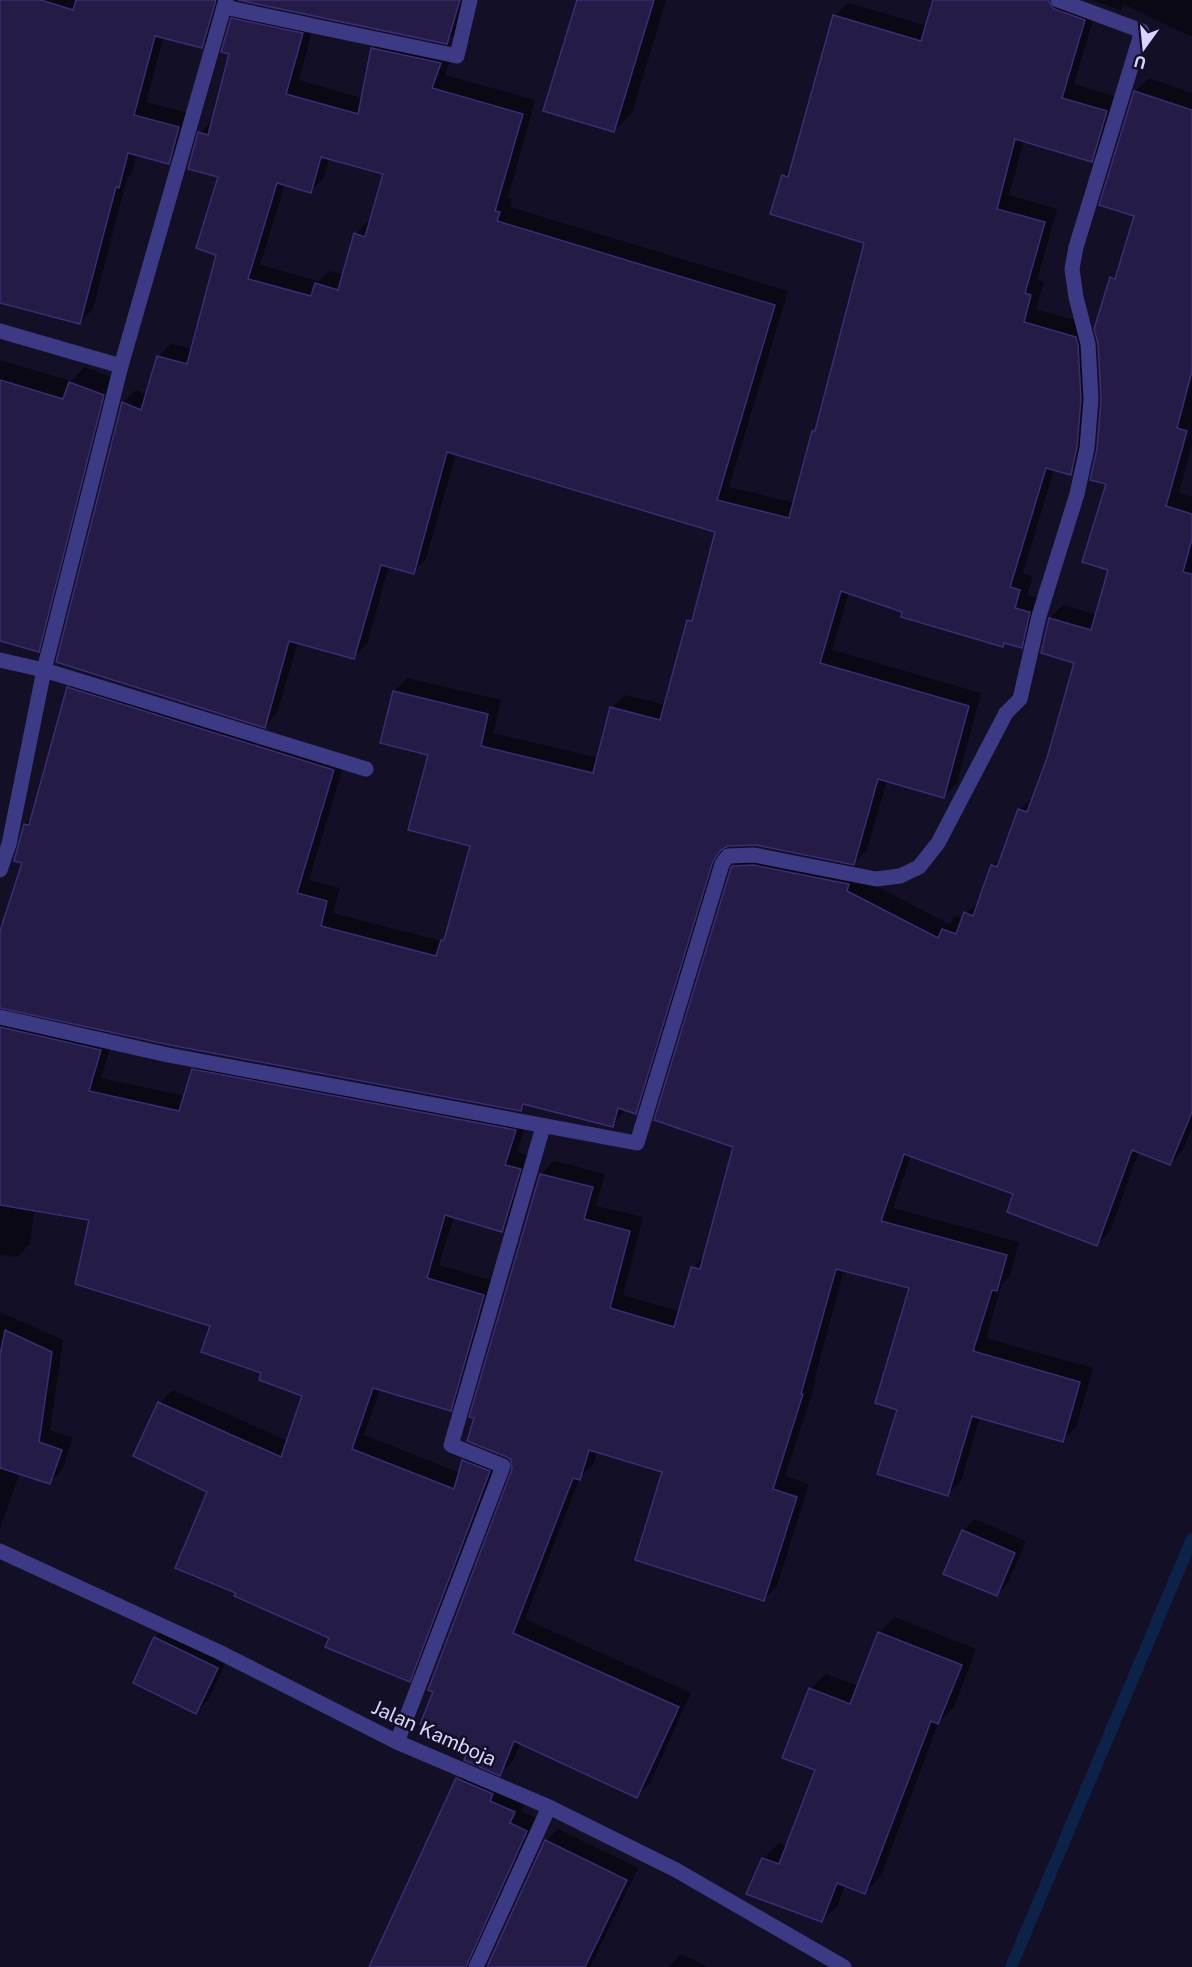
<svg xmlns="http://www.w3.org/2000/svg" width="1192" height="1967" viewBox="0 0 1192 1967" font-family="'Public Sans',sans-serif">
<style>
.shadow{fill:#0007;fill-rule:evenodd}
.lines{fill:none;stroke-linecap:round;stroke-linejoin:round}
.stream{stroke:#0c2248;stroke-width:12}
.building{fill:#241b47;stroke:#3b2d73;stroke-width:1.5;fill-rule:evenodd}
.lane{stroke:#3d3a85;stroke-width:15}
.street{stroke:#3d3a85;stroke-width:15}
.labels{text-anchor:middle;stroke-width:5;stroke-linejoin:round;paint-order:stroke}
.street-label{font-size:20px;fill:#d9d4ff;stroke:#130f26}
</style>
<rect width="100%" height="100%" fill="#130f26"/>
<g class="shadow">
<path d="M0 0H225L215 32 202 46 164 36 146 102 192 114 182 149 168 162 137 154 132 173 127 178 93 309 79 323 0 302Z"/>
<path d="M245 0H468L460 29 446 42Z"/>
<path d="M578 0H666L632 113 614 131Z"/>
<path d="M934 0H1080L1097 7 1074 84 1120 98 1105 147 1091 160 1024 140 1009 195 1057 209 1037 280 1044 282 1036 309 1089 324 1084 460 1071 473 1054 469 1023 573 1033 577 1027 595 1042 599 1035 633 1021 646 1006 642 1003 645 849 592 832 650 981 693 957 783 944 796 887 780 867 850 854 863 756 844 726 846 649 1099 635 1112 626 1109 612 1126 527 1104 521 1110 3 1006 11 1014 113 1037 101 1078 185 1096 193 1070 206 1057 528 1117 517 1152 533 1156 515 1217 502 1231 454 1216 439 1265 497 1282 464 1396 450 1409 380 1389 364 1435 460 1473 463 1461 477 1448 503 1458 422 1667 409 1680 331 1638 238 1593 209 1491 160 1403 173 1390 288 1441 304 1395 263 1373 91 1218 34 1209 30 1244 17 1257 0 1255V923L4 925 24 862 25 824 33 817 68 688 81 675 346 757 309 880 340 888 333 913 441 941 447 935 472 845 430 754 394 692 407 678 501 700 493 733 599 758 612 708 625 695 666 705 689 621 696 614 717 531 456 453 426 559 413 572 389 566 367 644 354 657 298 642 277 713 264 726 123 403 136 390 147 394 158 357 171 344 193 349 218 254 220 176 200 133 213 119 231 53 232 19 246 6 315 20 299 80 362 98 373 49 386 35 454 50 445 75 535 100 508 198 512 199 510 207 788 291 729 487 794 503 814 431 817 427 866 242 784 176 791 168 834 16 848 3 927 26ZM329 158 385 173 371 222 368 221 355 234 343 274 329 271 319 281 260 265 285 184 310 191 324 178Z"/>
<path d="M1091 0H1192V37L1125 5 1120 10Z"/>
<path d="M1149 78 1192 93V444L1179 493 1192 497V1128L1183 1150 1170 1164 1139 1151 1110 1231 1096 1245 1015 1194 911 1156 893 1208 1019 1242 1010 1276 1002 1284 986 1338 1093 1368 1076 1427 1063 1440 980 1417 961 1481 948 1494 899 1409 911 1287 844 1269 814 1381H816L785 1476 809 1484 777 1586 764 1600 664 1471 597 1451 593 1465 580 1477 525 1619 691 1693 650 1783 636 1796 521 1743 513 1761 500 1774 473 1744 514 1469 541 1174 554 1161 605 1174 596 1206 643 1217 623 1295 680 1312 693 1268 705 1255 734 1146V867L748 853 859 877 949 924 956 916 963 919 965 913 980 901 992 866 1003 855 1020 810 1033 796 1048 758 1076 662 1050 618 1063 605 1097 615 1110 569 1107 483 1098 449 1112 278 1119 271 1136 215 1101 204 1135 91Z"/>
<path d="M0 360 71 381 85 367 118 380 54 635 38 650 0 639Z"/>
<path d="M0 1312 63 1340 50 1430 73 1438 62 1470 50 1482 20 1472 0 1528Z"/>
<path d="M975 1519 1026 1541 1008 1583 996 1595 963 1531Z"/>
<path d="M894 1617 976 1649 954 1707 939 1721 881 1876 865 1892 845 1884 838 1905 822 1921 763 1859 779 1843 787 1846 817 1769 810 1689 826 1674 858 1686 879 1633Z"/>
<path d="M167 1626 229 1656 208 1700 196 1712 155 1638Z"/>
<path d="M469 1767 526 1800 521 1811 538 1819 485 1965 490 1964 546 1841 558 1829 638 1868 590 1967H371L457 1779Z"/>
<path d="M681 1954 708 1967H669Z"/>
</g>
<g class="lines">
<path class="stream" d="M1011 1967 1192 1539"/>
</g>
<g class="building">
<path d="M0 0H41L73 10 76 0H216L202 48 155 36 134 115 179 127 169 164 128 153 119 188 116 187 80 324 0 303Z"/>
<path d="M238 0H460L447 44Z"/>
<path d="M577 0H654L614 132 543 111Z"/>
<path d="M933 0H1048L1054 9 1085 20 1062 98 1107 111 1092 162 1015 139 997 209 1045 222 1025 293 1031 295 1024 322 1076 337 1078 345 1081 399 1077 447 1071 475 1046 468 1010 587 1020 590 1015 608 1030 612 1022 648 1004 643 1003 647 901 617 902 612 841 591 820 663 969 706 944 798 878 779 854 865 756 845 728 846 721 850 713 861 636 1114 618 1108 613 1127 523 1104 521 1111 170 1045 0 1008V931L22 863 14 861 24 824 29 825 67 687 334 770 297 893 327 901 321 926 436 956 441 940H444L470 846 408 830 428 755 380 743 393 691 488 714 481 746 593 773 610 707 660 720 687 620 692 621 715 532 447 452 414 574 381 565 354 659 289 641 265 728 56 662 122 402 141 410 157 356 187 364 216 255 196 248 218 177 188 169 198 132 208 135 229 54 221 52 231 18 303 33 286 94 358 114 371 48 441 63 432 88 523 114 495 211 500 212 497 221 775 305 717 500 789 518 812 431H815L864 243 770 214 782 175 788 177 833 15 921 41ZM321 157 383 174 365 237 354 233 338 290 315 283 311 296 248 279 277 183 311 193Z"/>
<path d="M1134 91 1192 110V371L1177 428 1187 431 1166 506 1192 514V539L1183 572 1192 574V1112L1170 1165 1132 1150 1097 1246 1007 1212 1013 1194 904 1154 881 1221 1007 1255 997 1291 992 1290 973 1351 1080 1382 1063 1442 972 1416 948 1496 877 1474 897 1410 875 1403 909 1288 836 1269 801 1394H803L773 1489 797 1497 764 1601 635 1560 662 1472 589 1450 580 1480 573 1478 513 1633 679 1707 637 1798 514 1741 500 1776 464 1760 471 1745 420 1724 433 1692 428 1690 512 1469 511 1460 507 1457 467 1441 474 1418 469 1417 540 1174 593 1187 584 1219 630 1231 610 1308 674 1327 691 1267 700 1269 733 1147 654 1120 731 868 733 866 753 865 849 884 847 891 938 938 942 929 956 934 964 912 973 916 991 865 997 867 1018 809 1027 812 1047 758 1074 663 1041 653 1049 618 1091 630 1108 570 1082 562 1106 484 1090 480 1097 449 1101 400 1098 343 1094 329 1110 277 1115 279 1134 216 1099 205Z"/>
<path d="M0 380 63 399 69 382 104 395 39 652 0 641Z"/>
<path d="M0 1027 101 1050 89 1091 179 1111 192 1069 516 1130 505 1165 521 1169 502 1232 445 1215 427 1278 484 1295 451 1411 373 1388 352 1449 454 1489 462 1460 490 1471 410 1682 325 1647 329 1638 234 1596 236 1593 175 1568 207 1492 133 1456 158 1402 281 1457 302 1396 259 1380 261 1373 201 1352 210 1326 75 1284 89 1220 0 1205Z"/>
<path d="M5 1330 52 1352 39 1442 62 1450 50 1484 0 1468V1355Z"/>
<path d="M962 1530 1015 1553 997 1596 943 1574Z"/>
<path d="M878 1632 962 1665 938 1724 931 1721 865 1894 837 1883 822 1922 746 1894 762 1858 779 1864 815 1770 782 1758 809 1688 850 1704Z"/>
<path d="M154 1637 218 1668 196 1714 133 1683Z"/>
<path d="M456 1778 493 1794 490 1801 515 1812 510 1823 527 1831 466 1967H369Z"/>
<path d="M545 1840 627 1880 585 1967H487Z"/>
</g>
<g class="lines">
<path class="lane" d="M224 7 457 56 470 0"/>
<g class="street">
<path d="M0 331 121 366"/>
<path d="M0 660 44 670 366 769"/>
<path d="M0 870 9 844 44 670 121 366 226 0"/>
<path d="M0 1017 168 1055 637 1143 722 864 728 856 754 855 876 879 900 876 919 867 938 843 1006 713 1020 699 1039 616 1077 494 1087 448 1091 399 1088 344 1076 297 1072 269 1076 247 1142 31 1058 0"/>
<path d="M0 1551 219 1652 397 1742 549 1807 676 1870 844 1967"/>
<path d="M397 1742 503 1466 451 1445 543 1127"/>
<path d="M476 1967 549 1807"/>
</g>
</g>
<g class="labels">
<g class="street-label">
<text transform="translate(434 1733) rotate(24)" y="7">Jalan Kamboja</text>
</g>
</g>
<g transform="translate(1144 48) rotate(195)" stroke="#130f26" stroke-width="4.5" paint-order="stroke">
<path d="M0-4.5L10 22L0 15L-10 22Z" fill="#d9d4ff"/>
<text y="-9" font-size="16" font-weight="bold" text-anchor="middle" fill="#d9d4ff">U</text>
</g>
</svg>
